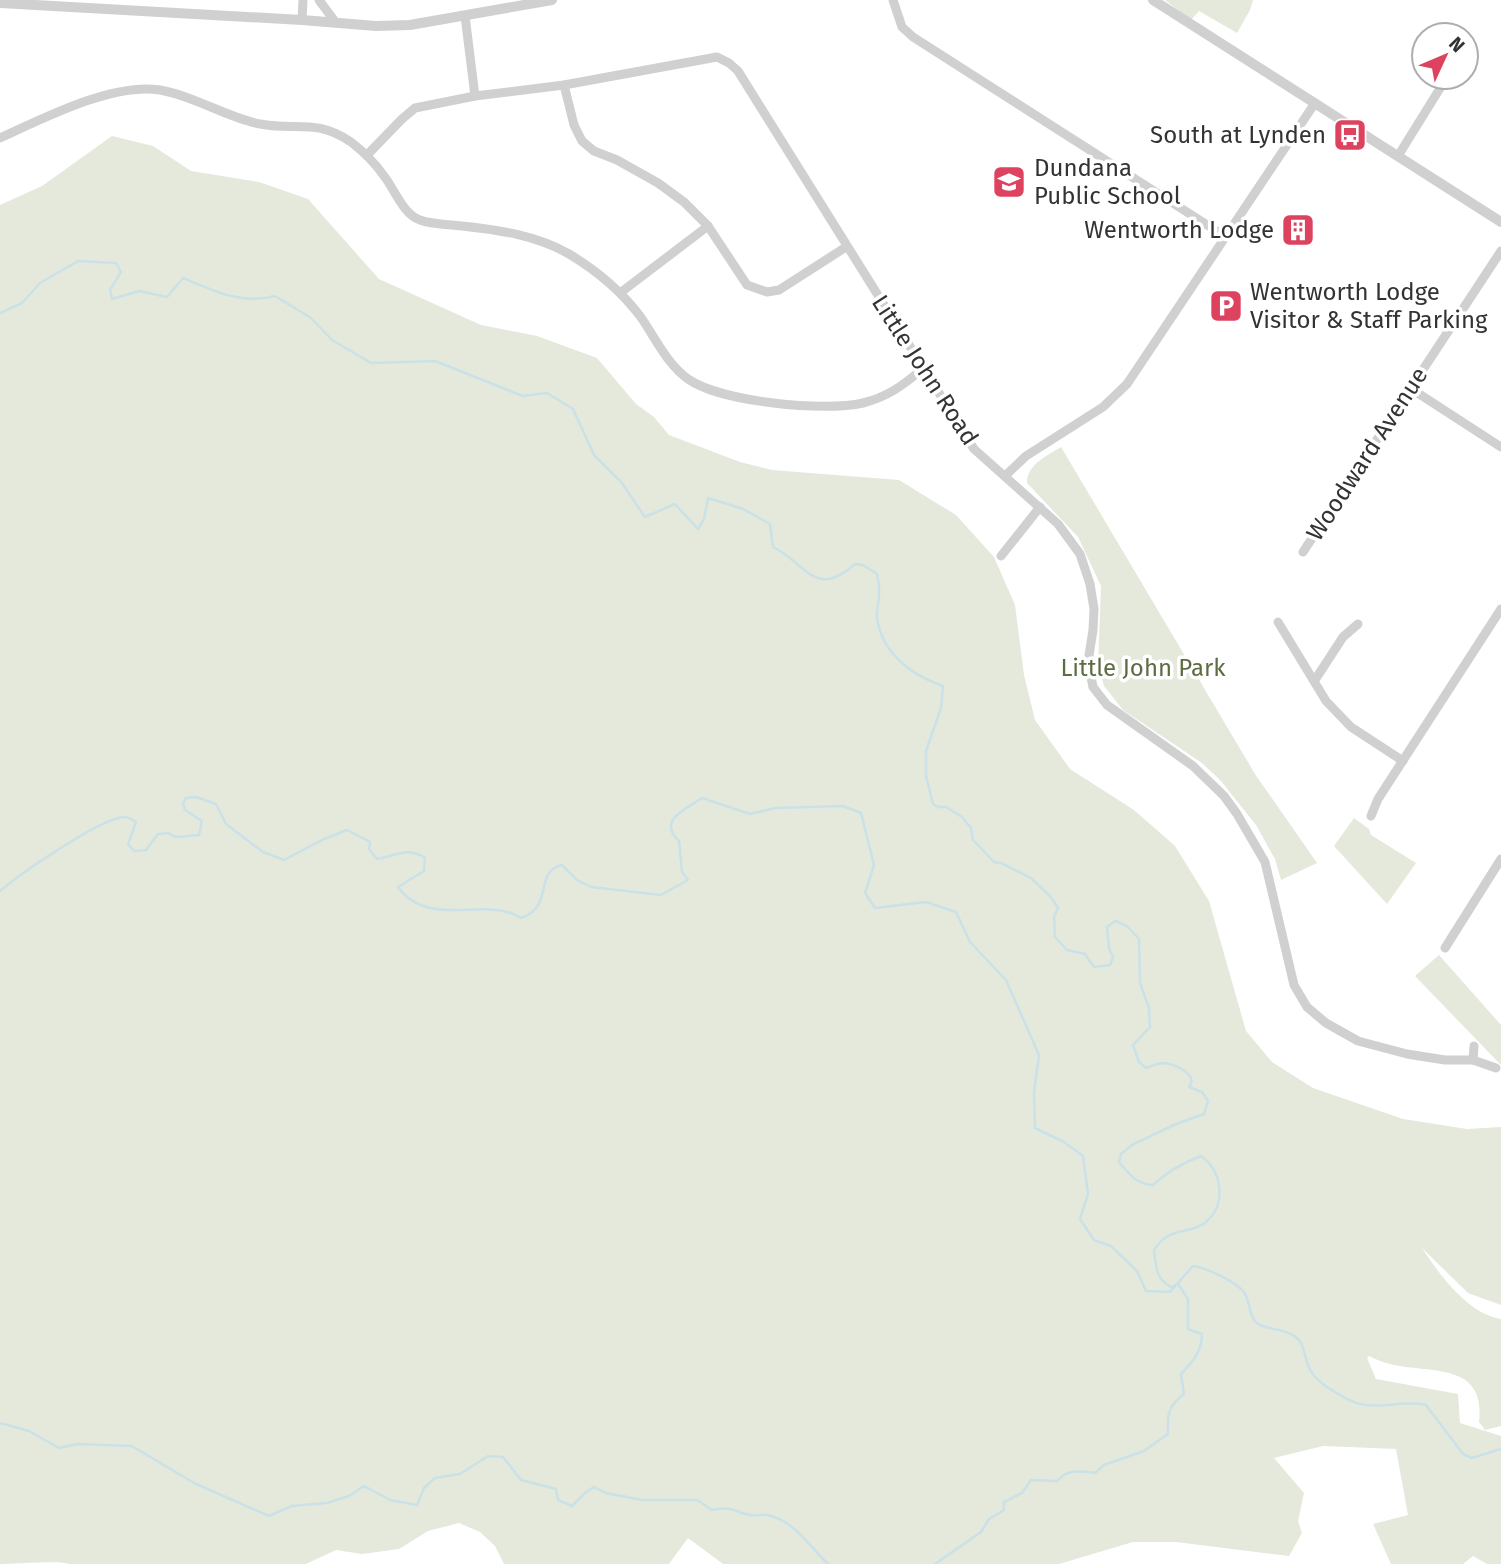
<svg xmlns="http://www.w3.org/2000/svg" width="1501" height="1564" viewBox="0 0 1501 1564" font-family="'Fira Sans',sans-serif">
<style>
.green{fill:#e4e9dc}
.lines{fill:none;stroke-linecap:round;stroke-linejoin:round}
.stream{stroke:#cae1e8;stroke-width:2.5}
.minor{stroke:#d0d0d0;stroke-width:9}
.tertiary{stroke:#d0d0d0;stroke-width:10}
.labels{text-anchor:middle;stroke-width:7;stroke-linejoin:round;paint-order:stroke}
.poi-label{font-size:24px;fill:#333;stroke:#fff;text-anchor:end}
.street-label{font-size:24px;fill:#333;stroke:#fff}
.park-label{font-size:24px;fill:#5b6d41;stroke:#fff}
</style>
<rect width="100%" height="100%" fill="#fff"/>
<g class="green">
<path d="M1165 0H1253L1250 10 1237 33 1199 11 1191 20Z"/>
<path d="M112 136 153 146 191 171 259 182 308 199 379 279 481 325 537 336 597 358 636 404 654 417 669 435 740 462 772 470 899 480 956 515 994 557 1015 605 1024 675 1035 720 1070 769 1134 810 1175 846 1209 901 1246 1031 1272 1062 1313 1088 1403 1119 1467 1129 1501 1127V1305L1468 1293 1422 1248C1439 1274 1468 1314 1501 1319V1426L1485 1430 1479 1422C1486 1361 1430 1374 1390 1364 1383 1363 1376 1359 1369 1356L1367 1358 1376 1379 1458 1394 1460 1423 1501 1436V1564H1487L1473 1556 1463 1564H1391L1373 1524 1408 1515 1396 1449 1323 1446 1274 1458 1304 1493 1298 1521 1302 1533 1289 1556 1176 1542H1133L1059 1564H723L688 1538 669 1564H504L495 1546 480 1532 459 1523 428 1531 399 1549 362 1554 336 1550 306 1564H69C62 1560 13 1564 0 1564V205L42 186Z"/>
<path d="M1061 447 1255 774 1317 863 1281 880 1275 859 1256 825 1221 781 1202 763 1123 710 1104 686 1098 666 1101 586 1078 537 1027 483C1027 464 1047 456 1061 447Z"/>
<path d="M1354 818 1369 829 1371 835 1416 863 1387 904 1334 846Z"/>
<path d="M1439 955 1501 1025V1065L1415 976Z"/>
</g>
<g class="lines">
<g class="stream">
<path d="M0 313 22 303 40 283 78 261 116 263 121 272 110 290 112 299 139 291 167 297 183 278C214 291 241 305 275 296L311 318 332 340 371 363 435 361 523 396 547 393 573 409 594 455 622 483 645 517 675 504 698 529 704 519 708 498 743 509 770 524 773 547C806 563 815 600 855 564L863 565 877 574C878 579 879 585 879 590 880 599 876 609 877 618 882 653 911 675 943 686L941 708 926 751V776L933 804 938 807H946L962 817 971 828 973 840 994 862 1001 863 1031 878 1051 897 1058 908 1054 917 1055 937 1067 950 1085 954 1094 967 1110 965 1113 957 1109 948 1107 927 1115 921 1127 926 1139 939 1140 983 1149 1008 1150 1027 1133 1045 1139 1062 1146 1068C1152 1066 1158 1063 1164 1063 1174 1064 1190 1071 1192 1081L1189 1087 1202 1092 1208 1101 1204 1114 1176 1124 1132 1145 1121 1154 1119 1162C1130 1175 1136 1184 1153 1185 1168 1171 1182 1163 1201 1156 1222 1170 1227 1204 1206 1222 1195 1232 1177 1229 1165 1238 1161 1240 1157 1246 1154 1250 1156 1265 1155 1279 1171 1287L1178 1284"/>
<path d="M0 891C19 875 104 815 126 817 128 817 134 821 136 822L128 844 134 851 146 850 158 834 168 833 176 837 199 835 202 821 185 810 183 804 186 798 196 797 216 804 226 824 263 852 284 860 324 839 347 830 370 842 369 849 377 859C395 856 408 846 425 858L424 871 398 887C429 930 486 895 521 918 555 906 533 872 562 865L577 880 591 887 661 895 688 880 682 872 679 841C657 820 685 810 702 798L750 814 775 808 843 806 861 813 874 865 865 893 875 908 926 902 956 912 970 942 1006 980 1039 1055 1034 1092 1035 1128 1064 1142 1083 1156 1088 1194 1080 1219 1094 1240 1111 1246 1137 1271 1146 1291 1170 1292 1193 1266C1205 1267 1236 1282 1244 1292 1251 1302 1248 1319 1260 1325 1273 1331 1287 1328 1299 1340 1304 1346 1305 1357 1308 1365 1313 1381 1333 1391 1347 1399 1373 1413 1399 1399 1426 1405L1463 1454 1472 1458 1501 1449"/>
<path d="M0 1423 29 1431 59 1448 77 1444 132 1446 194 1483 269 1516 292 1506 327 1503 349 1496 364 1486 390 1500 417 1505 424 1488 435 1478 460 1474 488 1456 503 1457 521 1480 556 1489 558 1500 572 1506 586 1492 594 1487 606 1493 642 1500H697L712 1510C735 1506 731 1511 750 1515 756 1516 762 1514 767 1515 794 1520 810 1547 828 1564"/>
<path d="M935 1564 981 1532 989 1519 1004 1510V1502L1022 1493 1031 1480 1057 1481C1067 1469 1080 1471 1095 1473L1104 1465 1144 1451 1168 1434C1167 1415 1168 1406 1184 1394L1181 1374C1192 1363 1202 1351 1202 1334L1188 1329V1299L1178 1284"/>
</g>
<g class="minor">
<path d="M319 0 336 23"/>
<path d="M893 0 902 27 913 37 1226 237"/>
<path d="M465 16 475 96"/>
<path d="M302 20 303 0"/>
<path d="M564 85 574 125 582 141 594 151 617 160 658 183 684 202 708 226 747 285 767 292 779 290 846 247"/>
<path d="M0 138C42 119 113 82 160 90 195 96 225 117 260 124 296 131 316 118 351 142 364 152 375 163 384 176 395 190 403 214 420 220 433 225 449 224 462 226 499 230 536 235 569 254 596 270 621 291 640 316 655 337 666 363 688 379 721 402 824 412 863 403 887 397 904 385 922 369"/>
<path d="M367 155 402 119 415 108 475 96 564 85 717 57 729 63 738 71 974 449 1058 524 1080 554 1090 584 1094 609 1093 630 1088 662 1093 687 1107 705 1193 766 1224 796 1237 814 1265 862 1294 985 1307 1007 1326 1023 1358 1041 1407 1054 1445 1060H1473L1496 1068"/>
<path d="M1398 156 1447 77"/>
<path d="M620 293 708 226"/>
<path d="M1410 388 1501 447"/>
<path d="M1005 476 1026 456 1103 407 1127 384 1315 103"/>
<path d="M1303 552 1501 251"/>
<path d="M1001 556 1040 507"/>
<path d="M1278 622 1326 701 1351 727 1403 761"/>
<path d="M1315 680 1343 637 1358 624"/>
<path d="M1371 816 1378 799 1501 609"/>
<path d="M1445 948 1501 859"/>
<path d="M1473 1060 1474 1046"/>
</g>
<g class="tertiary">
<path d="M1153 0 1501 222"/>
<path d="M0 3 302 20 376 26 410 25 552 0"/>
</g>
</g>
<defs>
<symbol id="bus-square" viewBox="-11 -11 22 22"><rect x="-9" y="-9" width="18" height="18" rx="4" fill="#dd425f" stroke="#fff"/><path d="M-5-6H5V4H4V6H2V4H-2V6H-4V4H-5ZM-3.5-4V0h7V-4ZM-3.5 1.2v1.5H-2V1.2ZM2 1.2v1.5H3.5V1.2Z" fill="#fff"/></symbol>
<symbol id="school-square" viewBox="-11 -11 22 22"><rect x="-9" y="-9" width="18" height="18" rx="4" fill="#dd425f" stroke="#fff"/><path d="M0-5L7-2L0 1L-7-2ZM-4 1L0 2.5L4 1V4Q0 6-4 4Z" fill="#fff"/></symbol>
<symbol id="building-square" viewBox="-11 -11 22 22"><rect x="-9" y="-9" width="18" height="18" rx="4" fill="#dd425f" stroke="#fff"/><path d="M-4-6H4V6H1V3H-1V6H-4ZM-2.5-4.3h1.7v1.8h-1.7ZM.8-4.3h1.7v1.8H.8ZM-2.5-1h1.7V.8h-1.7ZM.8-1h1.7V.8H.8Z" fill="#fff"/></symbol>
<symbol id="parking-square" viewBox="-11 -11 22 22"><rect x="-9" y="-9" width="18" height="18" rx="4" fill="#dd425f" stroke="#fff"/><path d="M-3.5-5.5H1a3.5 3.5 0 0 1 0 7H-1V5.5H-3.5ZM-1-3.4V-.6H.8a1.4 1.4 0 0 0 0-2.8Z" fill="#fff"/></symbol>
</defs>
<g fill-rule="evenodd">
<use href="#bus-square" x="1331" y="116" width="38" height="38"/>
<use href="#school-square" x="990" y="163" width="38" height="38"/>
<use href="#building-square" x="1279" y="211" width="38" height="38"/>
<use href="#parking-square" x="1207" y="287" width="38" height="38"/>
</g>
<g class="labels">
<g class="poi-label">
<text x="1326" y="143">South at Lynden</text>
<text x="1034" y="176" text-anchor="start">Dundana<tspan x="1034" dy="28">Public School</tspan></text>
<text x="1274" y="238">Wentworth Lodge</text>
<text x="1250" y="300" text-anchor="start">Wentworth Lodge<tspan x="1250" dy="28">Visitor &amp; Staff Parking</tspan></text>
</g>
<g class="street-label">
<text transform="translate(925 370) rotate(57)" y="8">Little John Road</text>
<text transform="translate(1367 454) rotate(-57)" y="8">Woodward Avenue</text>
</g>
<g class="park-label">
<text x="1143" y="676">Little John Park</text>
</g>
</g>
<g transform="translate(1445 56) rotate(46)"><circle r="33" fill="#ffffff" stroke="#adadad" stroke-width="2"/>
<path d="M0-5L12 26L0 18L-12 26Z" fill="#dd425f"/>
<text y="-10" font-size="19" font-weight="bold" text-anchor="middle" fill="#333333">N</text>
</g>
</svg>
